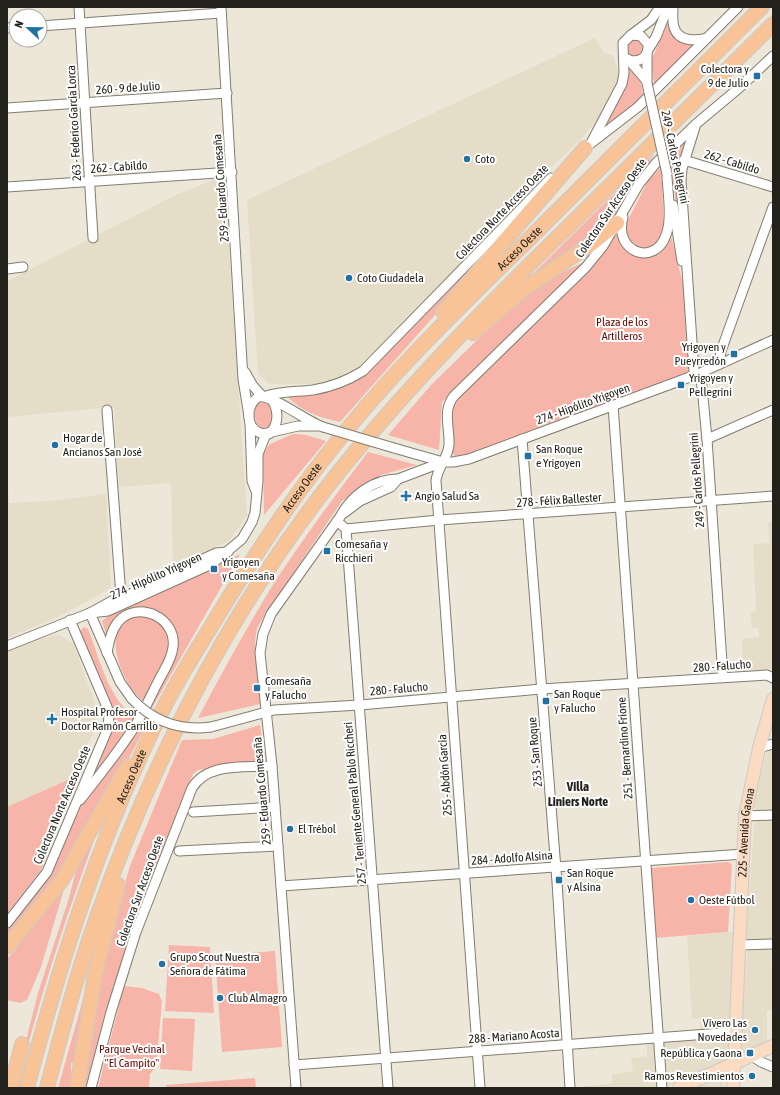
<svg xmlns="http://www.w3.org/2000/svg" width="780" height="1095" viewBox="0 0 780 1095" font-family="'Asap Condensed',sans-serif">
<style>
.built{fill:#e5ddc8}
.green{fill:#f7b4a8}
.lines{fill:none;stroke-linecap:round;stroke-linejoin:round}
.minor-casing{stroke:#827d70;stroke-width:11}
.major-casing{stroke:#cacac8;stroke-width:14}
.highway-casing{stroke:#cacac8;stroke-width:16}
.minor{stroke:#fff;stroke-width:9}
.major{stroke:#fbdbc1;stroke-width:12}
.highway{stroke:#f8c397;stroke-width:14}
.minor-bridge-casing{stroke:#827d70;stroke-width:11;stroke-linecap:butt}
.minor-bridge{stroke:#fff;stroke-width:9}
.poi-dot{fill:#2171a2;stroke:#fff;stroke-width:1.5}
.labels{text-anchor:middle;stroke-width:4;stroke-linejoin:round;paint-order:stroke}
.poi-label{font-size:12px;fill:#23211b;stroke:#fff;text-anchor:start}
.street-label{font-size:12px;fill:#23211b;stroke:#fff}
.park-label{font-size:12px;fill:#640c05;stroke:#fff}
.neighbourhood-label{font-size:13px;font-weight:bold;fill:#23211b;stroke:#fff}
</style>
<rect width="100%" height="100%" fill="#ece7d9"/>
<g class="built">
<path d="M595 38 604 53 613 55 619 74 617 83 599 118 580 140 530 188 373 357 357 371 325 384H269L258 374 247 200Z"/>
<path d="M224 176 247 516 229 541 173 565 171 483 119 487 114 407 7 417V281L178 194Z"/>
<path d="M7 472 9 503 50 501 106 494 111 588 58 617 7 638Z"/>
<path d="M768 522H773V669L743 672 742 639 759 637V628H752L750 612 756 611 753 544 770 543Z"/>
<path d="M59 635 73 643 97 709 95 729 72 778 7 807V651L25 642Z"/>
<path d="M773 747V810L758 811 754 807 766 753Z"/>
<path d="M773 817V942L746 941 754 826 756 820Z"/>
<path d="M734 932 729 1024 725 1029 701 1031 700 1018 692 1019 687 936Z"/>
<path d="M771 948 773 1010 767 1011V1045L744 1053 740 1047 747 953 749 950Z"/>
<path d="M725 1035 728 1040 727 1058 725 1064 670 1086 665 1084 664 1042Z"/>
<path d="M647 1042 654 1043 657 1088H585V1086L612 1084V1075L633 1071 631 1058 647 1057Z"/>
<path d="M721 1076 724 1078 725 1088H696Z"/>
</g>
<g class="green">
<path d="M671 16V23L696 43 644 98 606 126 627 67C643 74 640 79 643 94L654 84 651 61Z"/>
<circle cx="635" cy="48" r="8"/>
<path d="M691 136 682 158 681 241 671 168 661 178 662 182 664 234 662 238 651 249 637 248 626 239V224L648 181Z"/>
<path d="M655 153 616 214 594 237 524 283Z"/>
<path d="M530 202 450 298 340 422C318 417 300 411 285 394L362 376Z"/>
<path d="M617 229 623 246 637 255 671 236 685 292 690 370 688 373 461 458 455 456 452 452 450 411 452 404Z"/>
<path d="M584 262 442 402 439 450 388 435 432 384 506 312 553 277Z"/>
<path d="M262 400 272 402C273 412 278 427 265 431 254 425 249 408 262 400Z"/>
<path d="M293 434 306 435 326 441 264 515 263 453 270 444Z"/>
<path d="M368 452 417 465 381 475 342 501 265 615 257 628 255 641 260 704 198 718C223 671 248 625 276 580 305 536 336 494 368 452Z"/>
<path d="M240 554 152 708 148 705 175 650 165 617 131 609 107 638 102 621 112 613Z"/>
<path d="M146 615 153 617 168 632 170 650 144 701C124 689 99 629 131 617 135 615 142 615 146 615Z"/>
<path d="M84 627 88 629C100 660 108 698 136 719L90 780 112 718 80 631Z"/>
<path d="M140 723 146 726 107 799 74 854 7 940V929L27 903 84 801Z"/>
<path d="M260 725 266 761 198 770 193 774 130 941 88 1088H82L107 944 130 866 182 740 213 739Z"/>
<path d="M72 778 75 784 41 870 7 914V807Z"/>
<path d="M103 816C69 907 40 994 17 1088H14L38 993 69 898 78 863Z"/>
<path d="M728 862 732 865 728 932 655 938 651 868Z"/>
<path d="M67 879 41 967 27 1000 20 1003 7 1000V959L16 949 19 942Z"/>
<path d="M169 945 210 947 214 1013 165 1011Z"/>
<path d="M275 951 282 1047 222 1052 215 956Z"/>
<path d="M96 953 77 1062 71 1063V1074H73L75 1088H58Z"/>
<path d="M124 986 142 988 159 994 162 1002 156 1067 150 1074 149 1088H98Z"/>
<path d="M163 1018 195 1019 192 1071 160 1069Z"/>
<path d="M255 1078 256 1088H167L166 1085Z"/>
</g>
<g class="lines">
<defs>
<g id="minor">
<path d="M79 7 93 238"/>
<path d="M221 7 243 379 249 416"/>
<path d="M673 7C673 13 672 21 674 27 678 42 696 41 707 38"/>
<path d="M40 26 221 13"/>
<path d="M7 28 16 27"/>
<path d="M631 35 651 20 660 7"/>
<path d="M648 50 656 37 668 7"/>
<path d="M628 59 646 80"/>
<path d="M647 81V53"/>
<path d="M7 108 227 93"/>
<path d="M695 127 682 169 681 181 694 371 701 377 707 439 723 677"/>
<path d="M592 141 622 84 624 73 623 43 631 35 641 36 648 44C649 56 641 63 629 60"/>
<path d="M581 151 638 107 738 7"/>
<path d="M684 160 773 187"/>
<path d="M7 187 232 172"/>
<path d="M673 205 682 261"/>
<path d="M623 217C613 253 655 267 666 235 672 220 668 193 667 177"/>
<path d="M7 269 23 267"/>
<path d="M719 364 721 351 773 207"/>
<path d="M245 372 253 386 262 396"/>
<path d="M266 396C282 391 297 392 313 390 331 387 347 381 363 371L551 178"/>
<path d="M613 405 662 1088"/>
<path d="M107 410 121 596"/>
<path d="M250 423 252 481 256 491"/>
<path d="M318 426H298L263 434C245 429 245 407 258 397 271 393 307 422 323 427"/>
<path d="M269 434C279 425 279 411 272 400"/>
<path d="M522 439 557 882 570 1088"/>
<path d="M707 439 773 410"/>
<path d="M394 448 443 462"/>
<path d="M344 513 360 501 391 487 398 479"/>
<path d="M337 521 346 529 388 1088"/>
<path d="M346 529 439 520 773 496"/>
<path d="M90 613 108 611 212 564 242 539 252 522 255 513 258 481V454L266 434"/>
<path d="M90 613 120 682 132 699"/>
<path d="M7 646 90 613 121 596 216 553 228 552"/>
<path d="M211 727 274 710 360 705 541 689 767 675 773 678"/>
<path d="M759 748 773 744"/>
<path d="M80 800C98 777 117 754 133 729 143 714 150 697 159 680 164 670 172 659 173 647 177 618 138 599 118 622 111 631 109 642 107 653"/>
<path d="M193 812 275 807"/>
<path d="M745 816 773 815"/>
<path d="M179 851 278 846"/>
<path d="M281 886 744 854"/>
<path d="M7 923 47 872 108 728 109 714 107 707 70 620"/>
<path d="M739 945 773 944"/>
<path d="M752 1056 761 1062 773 1067"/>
<path d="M294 1065 735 1032"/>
<path d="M91 1088 111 1012 136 932 192 788C208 762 244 768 272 766"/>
<path d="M296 1088 272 766 260 653 263 634 271 614 340 517C351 496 373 479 398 479L443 462H453L469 459 698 374 773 340"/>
<path d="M480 1088 436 481C437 468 448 458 449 445 450 429 442 410 454 396L586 267 603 246 639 184 656 163 696 124 739 88 773 56"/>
</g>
<g id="major">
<path d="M679 1088 773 1046"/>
<path id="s1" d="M733 1088 745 816 759 748 773 699"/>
</g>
<g id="highway">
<path d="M443 312 585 148"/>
<path d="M473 333 523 290 591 244 617 223"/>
<path d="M7 947 62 880 128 766"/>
<path d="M11 1088 22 1044"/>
<path id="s2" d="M27 1088C61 958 102 831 162 711 176 683 193 656 209 630 248 565 289 501 337 442 393 371 460 307 525 243 604 164 683 86 762 7"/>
<path d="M47 1088C62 1031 77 973 97 917 153 759 233 605 338 473 410 384 490 303 572 223 639 157 706 90 773 24"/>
<path d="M77 1088 95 974 118 885"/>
</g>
</defs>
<use href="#minor" class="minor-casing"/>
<use href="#major" class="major-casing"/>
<use href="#highway" class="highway-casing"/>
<use href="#minor" class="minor"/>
<use href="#major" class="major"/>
<use href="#highway" class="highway"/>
<defs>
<g id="minor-bridge">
<path d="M647 83 667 174"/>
<path d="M323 427 394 448"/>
<path d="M132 699C153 721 180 731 211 727"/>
</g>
</defs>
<use href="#minor-bridge" class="minor-bridge-casing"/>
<use href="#minor-bridge" class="minor-bridge"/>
</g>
<g class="poi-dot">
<rect x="753" y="72" width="8" height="8" rx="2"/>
<circle cx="467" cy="159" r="4"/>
<circle cx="349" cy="278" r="4"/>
<rect x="730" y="350" width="8" height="8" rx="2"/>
<rect x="677" y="381" width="8" height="8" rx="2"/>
<circle cx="55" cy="445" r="4"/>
<rect x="524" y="452" width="8" height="8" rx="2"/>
<path d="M404 490h4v4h4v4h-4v4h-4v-4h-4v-4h4z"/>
<rect x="323" y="547" width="8" height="8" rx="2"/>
<rect x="210" y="565" width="8" height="8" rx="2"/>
<rect x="253" y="684" width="8" height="8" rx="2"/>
<rect x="542" y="697" width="8" height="8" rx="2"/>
<path d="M50 713h4v4h4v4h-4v4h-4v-4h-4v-4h4z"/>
<circle cx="290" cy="829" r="4"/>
<rect x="555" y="876" width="8" height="8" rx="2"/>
<circle cx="691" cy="900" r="4"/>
<circle cx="162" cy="964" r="4"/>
<circle cx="220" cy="998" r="4"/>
<circle cx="755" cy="1030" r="4"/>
<rect x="746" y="1049" width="8" height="8" rx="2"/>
<circle cx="752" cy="1076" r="4"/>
</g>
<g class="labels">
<g class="poi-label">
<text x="749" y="73" text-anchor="end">Colectora y<tspan x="749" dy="14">9 de Julio</tspan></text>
<text x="475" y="163">Coto</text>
<text x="357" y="282">Coto Ciudadela</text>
<text x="726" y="351" text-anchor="end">Yrigoyen y<tspan x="726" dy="14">Pueyrredón</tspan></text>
<text x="689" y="382">Yrigoyen y<tspan x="689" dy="14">Pellegrini</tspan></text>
<text x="63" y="442">Hogar de<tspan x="63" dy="14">Ancianos San José</tspan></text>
<text x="536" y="453">San Roque<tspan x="536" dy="14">e Yrigoyen</tspan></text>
<text x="415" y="500">Angio Salud Sa</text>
<text x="335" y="548">Comesaña y<tspan x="335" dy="14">Ricchieri</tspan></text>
<text x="222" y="566">Yrigoyen<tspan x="222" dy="14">y Comesaña</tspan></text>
<text x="265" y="685">Comesaña<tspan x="265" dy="14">y Falucho</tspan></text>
<text x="554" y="698">San Roque<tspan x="554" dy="14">y Falucho</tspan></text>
<text x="61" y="716">Hospital Profesor<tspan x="61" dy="14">Doctor Ramón Carrillo</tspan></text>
<text x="298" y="833">El Trébol</text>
<text x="567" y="877">San Roque<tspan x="567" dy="14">y Alsina</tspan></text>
<text x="699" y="904">Oeste Fútbol</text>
<text x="170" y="961">Grupo Scout Nuestra<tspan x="170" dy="14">Señora de Fátima</tspan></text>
<text x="228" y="1002">Club Almagro</text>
<text x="747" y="1027" text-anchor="end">Vivero Las<tspan x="747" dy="14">Novedades</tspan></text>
<text x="742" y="1057" text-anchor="end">República y Gaona</text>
<text x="744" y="1080" text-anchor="end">Ramos Revestimientos</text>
</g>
<g class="street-label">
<text transform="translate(128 88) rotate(-4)" y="4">260 - 9 de Julio</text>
<text transform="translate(74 123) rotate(-93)" y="4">263 - Federico García Lorca</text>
<text transform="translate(675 157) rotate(78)" y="4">249 - Carlos Pellegrini</text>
<text transform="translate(732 162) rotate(17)" y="4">262 - Cabildo</text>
<text transform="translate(119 167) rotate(-4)" y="4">262 - Cabildo</text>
<text transform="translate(221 188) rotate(-94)" y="4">259 - Eduardo Comesaña</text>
<text transform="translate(611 208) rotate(-56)" y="4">Colectora Sur Acceso Oeste</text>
<text transform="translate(502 212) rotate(-46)" y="4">Colectora Norte Acceso Oeste</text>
<text dy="4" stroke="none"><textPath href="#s2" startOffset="989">Acceso Oeste</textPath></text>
<text transform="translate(583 404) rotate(-20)" y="4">274 - Hipólito Yrigoyen</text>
<text transform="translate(697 480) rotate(-94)" y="4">249 - Carlos Pellegrini</text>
<text dy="4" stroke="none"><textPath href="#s2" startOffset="665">Acceso Oeste</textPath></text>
<text transform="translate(559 500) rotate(-4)" y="4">278 - Félix Ballester</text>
<text transform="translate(156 576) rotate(-24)" y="4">274 - Hipólito Yrigoyen</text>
<text transform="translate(722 666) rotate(-4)" y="4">280 - Falucho</text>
<text transform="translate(399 689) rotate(-5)" y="4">280 - Falucho</text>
<text transform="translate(625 748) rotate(-94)" y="4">251 - Bernardino Frione</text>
<text transform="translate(535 752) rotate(-95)" y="4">253 - San Roque</text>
<text transform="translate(445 775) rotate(-94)" y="4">255 - Abdón García</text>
<text dy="4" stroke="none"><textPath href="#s2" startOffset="329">Acceso Oeste</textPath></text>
<text transform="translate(262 791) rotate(-95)" y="4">259 - Eduardo Comesaña</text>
<text transform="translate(355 803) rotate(-95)" y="4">257 - Teniente General Pablo Riccheri</text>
<text transform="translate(62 805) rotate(-67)" y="4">Colectora Norte Acceso Oeste</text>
<text dy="4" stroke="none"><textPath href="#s1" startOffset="256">225 - Avenida Gaona</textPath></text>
<text transform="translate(512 858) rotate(-4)" y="4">284 - Adolfo Alsina</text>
<text transform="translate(140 891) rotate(-70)" y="4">Colectora Sur Acceso Oeste</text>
<text transform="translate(514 1036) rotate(-4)" y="4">288 - Mariano Acosta</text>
</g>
<g class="park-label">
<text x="622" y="326">Plaza de los<tspan x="622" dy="14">Artilleros</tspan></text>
<text x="132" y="1053">Parque Vecinal<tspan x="132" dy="14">"El Campito"</tspan></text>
</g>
<g class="neighbourhood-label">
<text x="578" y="791">Villa<tspan x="578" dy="15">Liniers Norte</tspan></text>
</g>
</g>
<rect width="780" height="1095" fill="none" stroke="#23211b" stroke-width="16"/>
<g transform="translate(28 28) rotate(292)"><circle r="19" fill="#ffffff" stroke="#a7a6a4"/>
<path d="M0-3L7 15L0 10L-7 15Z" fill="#2171a2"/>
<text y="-6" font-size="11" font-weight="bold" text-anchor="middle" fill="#23211b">N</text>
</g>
</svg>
